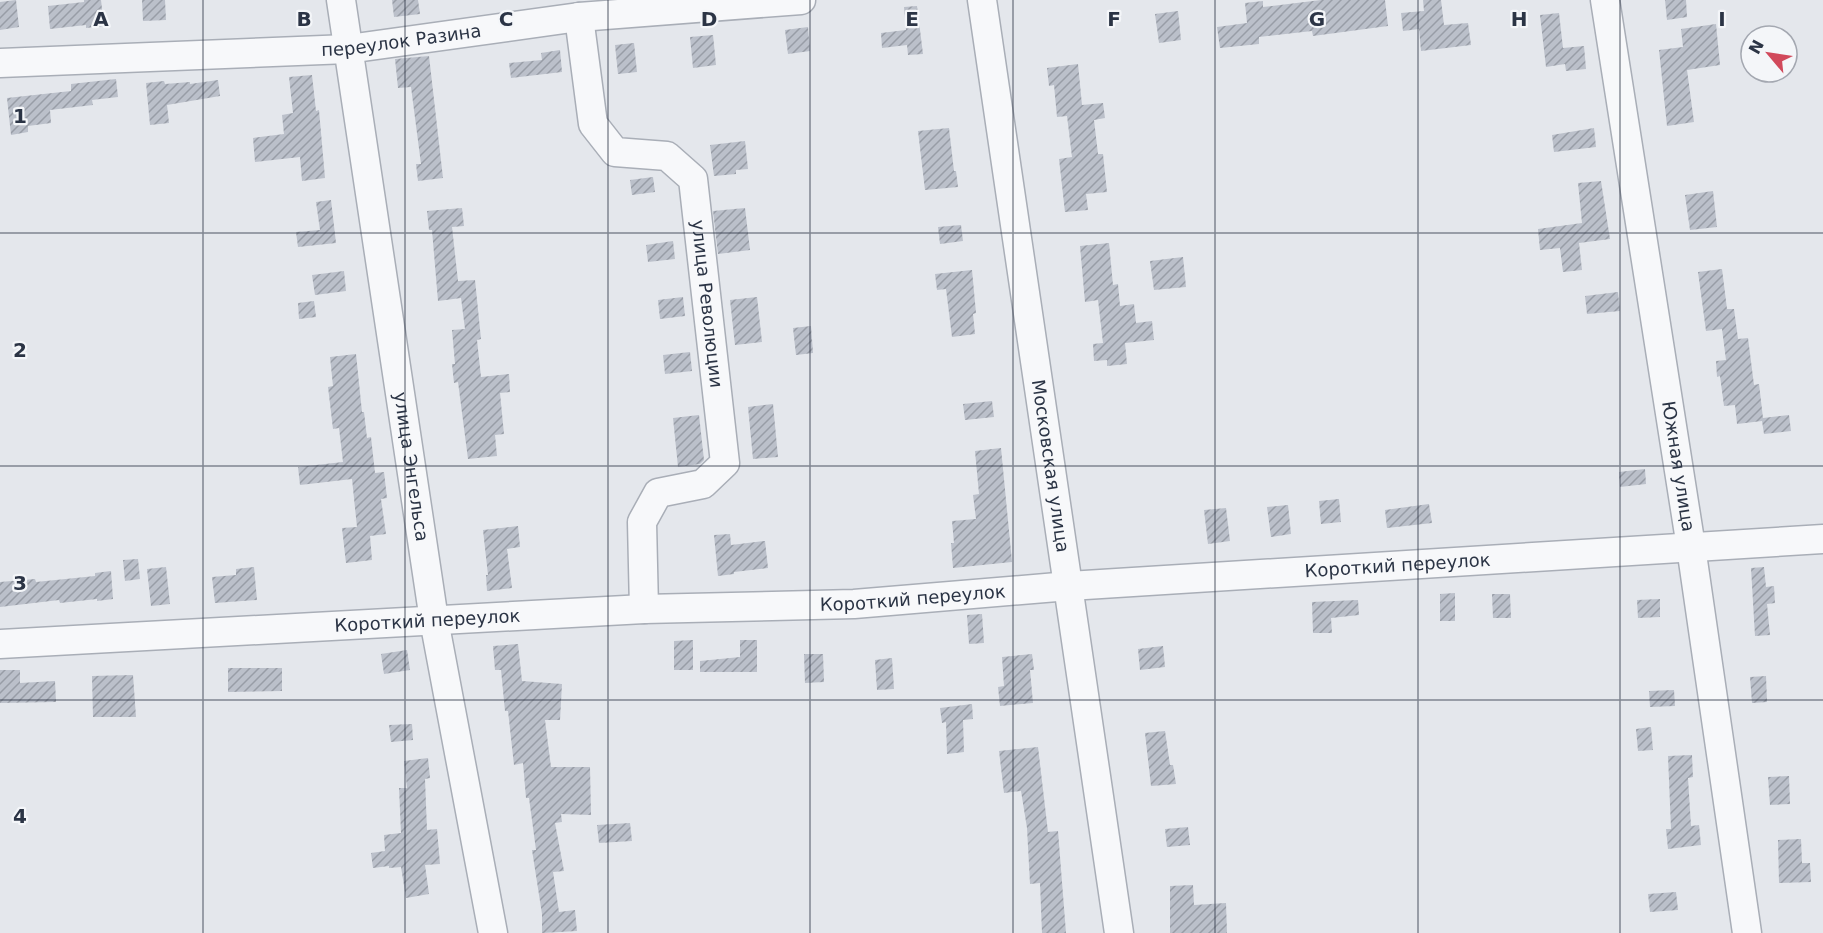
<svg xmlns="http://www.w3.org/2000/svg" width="1823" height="933" viewBox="0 0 1823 933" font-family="'DejaVu Sans',sans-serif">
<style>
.building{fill:url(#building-hatch)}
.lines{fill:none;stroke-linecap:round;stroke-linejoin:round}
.minor-casing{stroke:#a9aeb7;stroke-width:31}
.minor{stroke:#f7f8fa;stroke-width:28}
.grid{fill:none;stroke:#2b3445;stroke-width:1.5;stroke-opacity:0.55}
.labels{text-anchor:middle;stroke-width:4.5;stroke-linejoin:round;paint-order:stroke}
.street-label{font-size:18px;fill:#2b3445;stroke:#f4f6f9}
.grid-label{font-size:20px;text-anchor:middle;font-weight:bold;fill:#2b3445;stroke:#f4f6f9;stroke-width:4.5;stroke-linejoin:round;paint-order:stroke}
</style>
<defs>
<pattern id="building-hatch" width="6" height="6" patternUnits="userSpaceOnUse" patternTransform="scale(1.5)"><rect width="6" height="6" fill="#bbc0ca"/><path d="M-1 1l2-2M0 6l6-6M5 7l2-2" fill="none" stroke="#989da6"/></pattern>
</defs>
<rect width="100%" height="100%" fill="#e4e7ec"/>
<g class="building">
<path d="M16 0 19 27 0 30V2Z"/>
<path d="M84 0H101L104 26 86 28V25L50 29 48 6 84 2Z"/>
<path d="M142 0H165L166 20 143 21Z"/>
<path d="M392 0H418L420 14 394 17Z"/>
<path d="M1321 0H1385L1388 26 1313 36 1312 31 1259 37V44L1220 48 1217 27 1247 23 1245 3 1263 1V7Z"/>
<path d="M1423 0H1441L1444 25 1468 23 1471 45 1421 51 1419 29 1403 31 1401 13 1424 11Z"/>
<path d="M1665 0H1686L1687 17 1667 20Z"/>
<path d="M917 6 923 54 908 55 907 45 882 48 881 33 906 30 904 7Z"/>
<path d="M1178 11 1181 40 1159 43 1155 14Z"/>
<path d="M1559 13 1563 48 1584 46 1586 69 1566 71 1565 64 1546 67 1540 15Z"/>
<path d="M1716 24 1720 65 1687 70 1694 122 1667 126 1659 50 1683 47 1681 29Z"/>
<path d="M808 27 810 51 788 54 785 30Z"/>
<path d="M713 35 716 65 693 68 690 37Z"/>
<path d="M634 43 637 72 618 74 615 45Z"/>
<path d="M560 50 562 72 511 78 509 63 542 60 541 53Z"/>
<path d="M429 56 443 178 418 181 416 164H421L411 87 398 88 395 59Z"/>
<path d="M1078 64 1082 105 1103 103 1105 118 1094 120 1098 154H1103L1107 192 1086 194 1088 210 1065 212 1059 159 1072 157 1067 116 1057 117 1054 85 1049 86 1047 68Z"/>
<path d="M312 75 316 111 319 110 325 178 302 181 300 157 255 162 253 138 284 134 282 115 293 113 289 77Z"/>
<path d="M116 79 118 97 92 100 93 105 50 110 51 123 28 126V132L11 135 7 98 71 91V84Z"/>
<path d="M218 80 220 96 167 105 169 123 150 125 146 83 164 81 165 84 190 82V84Z"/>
<path d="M949 128 954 171H956L958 187 925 190 918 131Z"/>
<path d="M1594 128 1596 147 1554 152 1552 135Z"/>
<path d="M745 141 748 169 736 170V174L714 176 710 145Z"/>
<path d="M653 177 655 192 632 195 630 180Z"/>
<path d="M1601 181 1610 239 1579 243 1582 270 1563 272 1560 248 1540 250 1538 229 1582 223 1578 183Z"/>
<path d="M1713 191 1717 227 1690 230 1685 195Z"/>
<path d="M331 200 336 243 298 247 296 232 320 230 316 202Z"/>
<path d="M462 208 464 226 452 227 458 281 475 280 481 339 477 340 481 377 509 374 510 392 500 393 504 434 495 435 497 456 468 459 458 382 454 383 452 364H455L452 330 465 329 461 298 438 301 432 230H429L427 211Z"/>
<path d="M745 208 750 250 718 254 713 211Z"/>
<path d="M961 225 963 241 940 244 938 227Z"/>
<path d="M673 241 675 259 648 262 646 245Z"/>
<path d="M1109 243 1113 285 1118 284 1120 306 1134 304 1136 323 1152 321 1154 340 1125 343 1127 364 1107 366V360L1094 361 1093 344 1103 343 1098 300 1085 302 1080 246Z"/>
<path d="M1183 257 1186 287 1154 290 1150 261Z"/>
<path d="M1722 269 1727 309H1734L1738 339 1748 338 1754 385 1759 384 1763 418 1789 415 1791 431 1764 434 1762 421 1737 424 1735 405 1724 406 1720 376 1717 377 1716 361 1726 360 1722 329 1706 331 1698 272Z"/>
<path d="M972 270 976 313 973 314 975 334 952 337 946 289 937 290 935 274Z"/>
<path d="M344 271 346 291 315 295 312 275Z"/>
<path d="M1618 292 1620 311 1587 314 1585 296Z"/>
<path d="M683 297 685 316 660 319 658 300Z"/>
<path d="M757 297 762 342 735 345 730 300Z"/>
<path d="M314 301 316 317 299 319 298 303Z"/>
<path d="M811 326 813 353 796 355 793 328Z"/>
<path d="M690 352 692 371 665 374 663 355Z"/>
<path d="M356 354 362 412H364L367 438 371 437 375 473 384 472 387 498 381 499 386 534 370 536 372 560 346 563 342 528 357 527 352 479 300 485 298 467 343 462 339 428 333 429 328 387 333 386 330 357Z"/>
<path d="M992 401 994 417 965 420 963 404Z"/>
<path d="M773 404 778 457 753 459 748 407Z"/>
<path d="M699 415 704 460 700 464 678 467 673 418Z"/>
<path d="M1001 448 1012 562 953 568 951 543H954L952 521 976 519 973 495 979 494 975 451Z"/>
<path d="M1645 469 1646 484 1620 487 1619 472Z"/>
<path d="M1339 499 1341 522 1321 524 1319 501Z"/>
<path d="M1429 504 1432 523 1387 528 1385 510Z"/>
<path d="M1288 505 1291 534 1271 537 1267 507Z"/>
<path d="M1226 508 1230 541 1208 544 1204 510Z"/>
<path d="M518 526 520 547 507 549 512 588 487 591 486 575H488L483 530Z"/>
<path d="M730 534 731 545 765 541 768 568 734 572V574L718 576 714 535Z"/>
<path d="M138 559 140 579 125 581 123 560Z"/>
<path d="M166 567 170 604 151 606 147 569Z"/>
<path d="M254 567 257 600 215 603 212 577 236 575V569Z"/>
<path d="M1764 567 1766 587 1774 586 1775 603 1767 604 1770 635 1755 636 1751 568Z"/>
<path d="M111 571 113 599 97 601V599L60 603 59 600 0 607V582L35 579 36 582 95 576V573Z"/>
<path d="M1455 593V621H1440V594Z"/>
<path d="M1492 594H1510L1511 618H1493Z"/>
<path d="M1660 599V617L1638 618 1637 600Z"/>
<path d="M1358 600 1359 615 1331 618 1332 633H1313L1312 602Z"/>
<path d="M982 614 984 643 969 644 967 615Z"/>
<path d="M693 640V670H674V641Z"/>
<path d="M740 640H757V672H700V661L740 657Z"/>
<path d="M518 644 522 681 562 684 560 720H545L551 767H590L591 815 561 814 562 822 555 823 564 871 553 872 559 912 575 910 577 931 542 933V914L532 850H536L529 798H526L523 763 514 765 508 711H505L501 670H495L493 646Z"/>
<path d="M1163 646 1165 667 1140 670 1138 649Z"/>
<path d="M407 650 410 670 384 674 381 654Z"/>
<path d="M804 654H823L824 682 805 683Z"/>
<path d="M1032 654 1034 670H1030L1033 703 1000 706 998 687 1004 686 1002 657Z"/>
<path d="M892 658 894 689 877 690 875 660Z"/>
<path d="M228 668H282V691L228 692Z"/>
<path d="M0 670H20V683L55 681 56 702 0 703Z"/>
<path d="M133 675 136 717H93L92 676Z"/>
<path d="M1766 676 1767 702 1752 703 1750 677Z"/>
<path d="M1674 690 1675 706 1650 707 1649 691Z"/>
<path d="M972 704 973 719 963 720 964 752 947 754 946 722 942 723 940 708Z"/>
<path d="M412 724 413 740 391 742 389 725Z"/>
<path d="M1651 727 1653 750 1638 751 1636 729Z"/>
<path d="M1165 731 1170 765H1173L1176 784 1151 786 1145 733Z"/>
<path d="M1038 747 1048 832 1058 831 1066 933H1042L1040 883 1030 884 1027 828 1021 791 1004 793 999 751Z"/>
<path d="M1692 755 1693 777 1688 778 1691 826 1699 825 1701 845 1668 849 1666 829H1671L1668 756Z"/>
<path d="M428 758 430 778 425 779 427 830 437 829 440 864 425 865 429 894 406 898 401 867 389 868V866L373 868 371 853 385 851 384 835 401 833 399 788H407L404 761Z"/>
<path d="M1789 776 1790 804 1770 805 1768 777Z"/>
<path d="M630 823 632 841 599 843 597 825Z"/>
<path d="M1188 827 1190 845 1167 847 1165 829Z"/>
<path d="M1801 839 1802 863H1810L1811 882 1779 883 1778 840Z"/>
<path d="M1193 885 1194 905 1226 903 1227 933H1170V886Z"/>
<path d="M1676 892 1678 910 1650 912 1648 894Z"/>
</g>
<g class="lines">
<defs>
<g id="minor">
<path id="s1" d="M341 0 434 620 493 933"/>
<path id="s2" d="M982 0 1119 933"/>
<path id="s3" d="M1605 0 1691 547 1747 933"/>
<path id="s4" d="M579 17 593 124 615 152 667 156 693 179 725 463 703 484 658 493 642 522 644 609"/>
<path id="s5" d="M0 63 348 49 579 17 801 0"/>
<path id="s6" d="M0 644 644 609 854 604 1069 586 1823 539"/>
</g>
</defs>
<use href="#minor" class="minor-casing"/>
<use href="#minor" class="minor"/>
</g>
<path class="grid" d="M203 0V933M405 0V933M608 0V933M810 0V933M1013 0V933M1215 0V933M1418 0V933M1620 0V933M0 233H1823M0 466H1823M0 700H1823"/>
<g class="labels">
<g class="street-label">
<text dy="6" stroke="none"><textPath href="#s5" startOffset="402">переулок Разина</textPath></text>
<text dy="6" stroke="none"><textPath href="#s4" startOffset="356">улица Революции</textPath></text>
<text dy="6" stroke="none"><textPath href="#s2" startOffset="471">Московская улица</textPath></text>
<text dy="6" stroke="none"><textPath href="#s3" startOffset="472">Южная улица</textPath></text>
<text dy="6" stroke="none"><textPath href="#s1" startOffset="472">улица Энгельса</textPath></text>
<text dy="6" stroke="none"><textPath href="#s6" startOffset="1400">Короткий переулок</textPath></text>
<text dy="6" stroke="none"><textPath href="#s6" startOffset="914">Короткий переулок</textPath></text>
<text dy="6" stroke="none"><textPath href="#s6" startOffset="428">Короткий переулок</textPath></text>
</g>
</g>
<g class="grid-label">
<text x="101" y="26">A</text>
<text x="304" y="26">B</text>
<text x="506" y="26">C</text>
<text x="709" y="26">D</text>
<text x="912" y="26">E</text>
<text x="1114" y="26">F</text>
<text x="1317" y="26">G</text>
<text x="1519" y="26">H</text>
<text x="1722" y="26">I</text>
<text x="20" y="123">1</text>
<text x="20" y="357">2</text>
<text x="20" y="590">3</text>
<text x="20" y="823">4</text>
</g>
<g transform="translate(1769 54) rotate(299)"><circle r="28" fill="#f4f6f9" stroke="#a4a8b1" stroke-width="1.5"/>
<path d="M0-4.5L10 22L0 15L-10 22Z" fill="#d1495b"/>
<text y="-9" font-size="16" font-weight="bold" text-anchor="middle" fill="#2b3445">N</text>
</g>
</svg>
